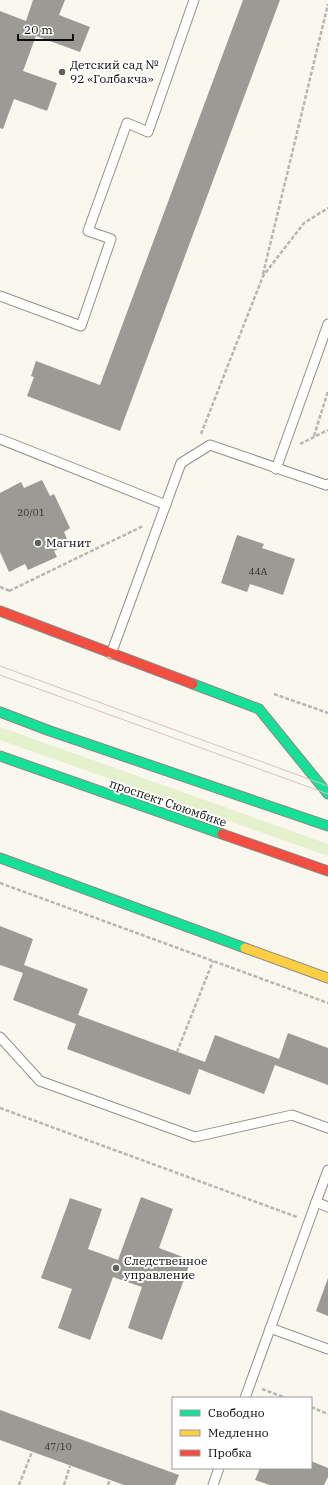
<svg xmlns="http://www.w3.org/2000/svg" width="328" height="1485" viewBox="0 0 328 1485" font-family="'IBM Plex Serif',serif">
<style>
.green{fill:#e4f1cc}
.building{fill:#9c9a94}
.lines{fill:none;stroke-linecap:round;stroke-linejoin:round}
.lane-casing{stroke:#93918d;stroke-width:11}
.fast-casing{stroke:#898884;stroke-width:11}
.slow-casing{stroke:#898884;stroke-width:11}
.jam-casing{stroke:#898884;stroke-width:11}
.path{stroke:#b7b6b5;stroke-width:2.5;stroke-dasharray:4 2;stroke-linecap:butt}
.lane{stroke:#fefefc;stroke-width:9}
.fast{stroke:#16e098;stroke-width:9}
.slow{stroke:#ffcf43;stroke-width:9}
.jam{stroke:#f24e42;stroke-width:9}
.tram{stroke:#d8c2c4;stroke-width:1}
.poi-dot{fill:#5f5e5a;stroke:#fff;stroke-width:1.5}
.labels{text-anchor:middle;stroke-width:4;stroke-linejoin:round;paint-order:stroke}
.number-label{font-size:10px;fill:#2f2f2d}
.poi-label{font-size:12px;fill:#0b0b0b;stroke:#fff;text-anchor:start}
.street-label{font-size:12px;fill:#0b0b0b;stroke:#fff}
</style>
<rect width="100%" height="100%" fill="#faf7ee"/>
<path class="green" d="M0 727 328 844V856L0 740Z"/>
<g class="building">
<path d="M33 0H65L59 15 90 27 80 52 36 36 23 71 57 83 47 111 14 99 3 129 0 128V11L26 21Z"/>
<path d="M243 0H280L120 431 27 396 34 377 31 376 36 361 100 385Z"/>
<path d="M42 480 50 496 54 494 70 528 64 532 69 544 54 551 57 557 28 570 25 564 9 572 0 552V493L21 482 24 488Z"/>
<path d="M237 535 264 544 262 548 295 559 283 595 250 584 247 592 221 583Z"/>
<path d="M0 926 33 939 24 965 88 989 78 1015 205 1062 215 1035 279 1059 288 1033 328 1048V1085L275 1065 264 1094 199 1069 190 1095 67 1049 76 1024 13 1000 23 973 0 965Z"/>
<path d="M141 1197 173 1209 159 1248 191 1260 162 1340 128 1328 142 1287 113 1277 90 1340 58 1328 72 1289 41 1278 70 1198 102 1209 88 1249 118 1260Z"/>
<path d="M328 1278V1316L316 1311Z"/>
<path d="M0 1410 179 1475 175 1485H124L0 1440Z"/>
<path d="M311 1461 328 1468V1477L324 1485H270L255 1480 260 1468H311Z"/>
</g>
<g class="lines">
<defs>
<g id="lane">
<path d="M0 296 81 326 111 239 88 231 127 123 148 132 194 0"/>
<path d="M0 439 166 505"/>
<path d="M276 469 328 324"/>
<path d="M111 654 181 463 210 445 326 485 328 484"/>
<path d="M0 1037 40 1081 195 1137 292 1115 328 1128"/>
<path d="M328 1170 316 1202 328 1207"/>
<path d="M270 1328 328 1349"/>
<path d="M245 1398 316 1202"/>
<path d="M213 1485 219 1468"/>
</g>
<g id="fast">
<path d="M193 684 259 709 328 794"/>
<path d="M0 712 50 731 328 826"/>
<path d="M0 756 222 834"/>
<path d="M0 858 245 948"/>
</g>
<path id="slow" d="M245 948 328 978"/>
<g id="jam">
<path d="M0 611 193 684"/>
<path d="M222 834 328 871"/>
</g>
</defs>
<use href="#lane" class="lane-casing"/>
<use href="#fast" class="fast-casing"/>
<use href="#slow" class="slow-casing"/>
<use href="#jam" class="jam-casing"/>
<g class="path">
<path d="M263 274 328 4"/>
<path d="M201 434 263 276 304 223 328 208"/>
<path d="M314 436 328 391"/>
<path d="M300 444 328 430"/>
<path d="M0 587 10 591"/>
<path d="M9 591 143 526"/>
<path d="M274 694 328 713"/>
<path d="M0 883 328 1003"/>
<path d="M177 1052 213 961"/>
<path d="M0 1108 297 1217"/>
<path d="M262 1389 286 1398"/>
<path d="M311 1407 328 1414"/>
<path d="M19 1485 32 1452"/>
<path d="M64 1485 70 1466"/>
<path d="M108 1485 110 1480"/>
</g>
<use href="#lane" class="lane"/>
<use href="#fast" class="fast"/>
<use href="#slow" class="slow"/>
<use href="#jam" class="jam"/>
<g class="tram">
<path d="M0 666 328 786"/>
<path d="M0 675 328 794"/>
</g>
</g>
<g class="poi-dot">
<circle cx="62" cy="72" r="4"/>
<circle cx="38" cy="543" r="4"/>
<circle cx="116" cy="1268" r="4"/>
</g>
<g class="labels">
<g class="number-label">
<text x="31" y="516">20/01</text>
<text x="258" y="575">44А</text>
<text x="58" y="1450">47/10</text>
</g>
<g class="poi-label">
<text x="70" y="69">Детский сад №<tspan x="70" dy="14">92 «Голбакча»</tspan></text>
<text x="46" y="547">Магнит</text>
<text x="124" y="1265">Следственное<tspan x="124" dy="14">управление</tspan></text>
</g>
<g class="street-label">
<text transform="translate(168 803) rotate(19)" y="4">проспект Сююмбике</text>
</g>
</g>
<rect x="172" y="1397" width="140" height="72" fill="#ffffff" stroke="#9d9d9d"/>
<rect x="180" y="1410" width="20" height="6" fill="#16e098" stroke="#9d9d9d"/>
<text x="208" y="1417" font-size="12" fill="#0b0b0b">Свободно</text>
<rect x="180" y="1430" width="20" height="6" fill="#ffcf43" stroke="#9d9d9d"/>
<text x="208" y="1437" font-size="12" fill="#0b0b0b">Медленно</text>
<rect x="180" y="1450" width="20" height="6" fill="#f24e42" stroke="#9d9d9d"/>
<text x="208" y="1457" font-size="12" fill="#0b0b0b">Пробка</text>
<path d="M18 34v6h55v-6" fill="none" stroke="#0b0b0b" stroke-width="2"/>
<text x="24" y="34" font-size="12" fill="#0b0b0b" stroke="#ffffff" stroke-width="3" paint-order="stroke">20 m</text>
</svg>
